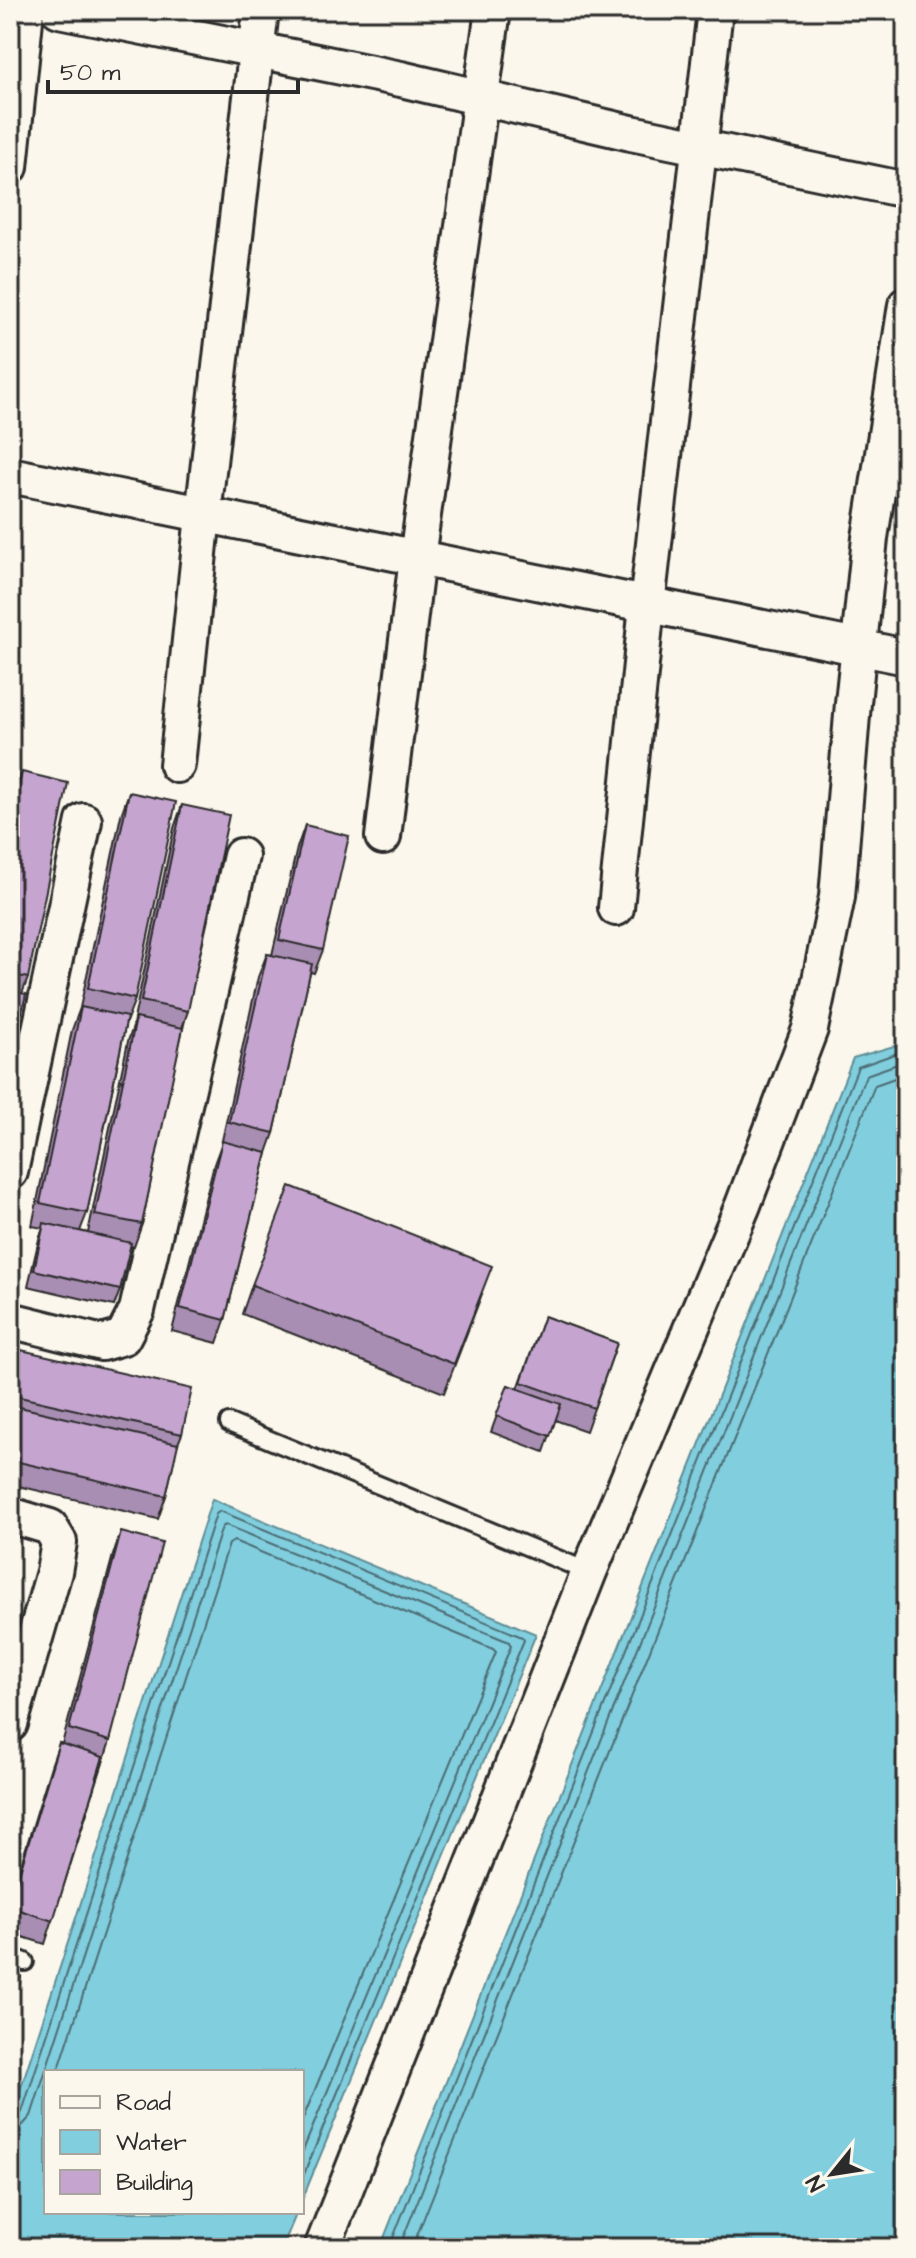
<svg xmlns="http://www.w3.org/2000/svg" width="916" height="2258" viewBox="0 0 916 2258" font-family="'Architects Daughter',sans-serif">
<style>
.water{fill:#80cede;stroke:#5e8d96;stroke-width:2}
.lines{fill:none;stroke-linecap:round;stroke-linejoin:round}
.shore{stroke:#4d6c73;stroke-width:2}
.lane-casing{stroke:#2b2b2b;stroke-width:22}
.street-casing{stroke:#2b2b2b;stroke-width:40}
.lane{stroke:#fbf7ec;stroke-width:16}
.street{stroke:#fbf7ec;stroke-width:34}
.wall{fill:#a98eb3;stroke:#2b2b2b;stroke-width:2}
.building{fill:#c5a5d0;stroke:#2b2b2b;stroke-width:2}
</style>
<rect width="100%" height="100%" fill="#fbf7ec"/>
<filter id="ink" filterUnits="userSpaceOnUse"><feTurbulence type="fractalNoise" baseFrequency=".0125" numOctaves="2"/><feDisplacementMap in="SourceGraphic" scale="16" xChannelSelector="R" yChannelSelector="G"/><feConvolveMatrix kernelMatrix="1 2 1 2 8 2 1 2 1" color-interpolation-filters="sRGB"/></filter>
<g filter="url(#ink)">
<g class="water">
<path d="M906 1034V2248H380L853 1058 901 1044Z"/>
<path d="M212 1499 536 1634 302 2200V2072H46V2212H297L282 2248H10V2121Z"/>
</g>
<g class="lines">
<g class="shore">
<path d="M58 2072 229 1544 234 1541 493 1649 496 1652 302 2121"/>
<path d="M10 2118 17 2117 22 2112 216 1514 220 1511 522 1637 524 1640 302 2179"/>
<path d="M10 2128 22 2126 31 2116 222 1527 226 1525 509 1642 511 1646 302 2153"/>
<path d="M389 2248 858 1067 906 1050"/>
<path d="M399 2248 866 1075 906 1061"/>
<path d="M412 2248 875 1085 906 1074"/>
</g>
<defs>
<g id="lane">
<path d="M229 1423 589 1572"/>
<path d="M10 1956 25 1962"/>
</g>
<g id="street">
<path d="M59 10 401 79 631 133 906 190"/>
<path d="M10 167 26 10"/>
<path d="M10 475 906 657"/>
<path d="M177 765 203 515 261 10"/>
<path d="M383 837 417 558 493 10"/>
<path d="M616 908 647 605 715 10"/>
<path d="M10 1172 84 821"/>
<path d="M10 1320 102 1343 123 1337 137 1310 241 856"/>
<path d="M10 1515 50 1527 59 1542 54 1572 10 1724"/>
<path d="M322 2248 589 1572 743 1205 810 1029 837 897 853 703 870 538 906 305"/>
</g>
</defs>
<use href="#lane" class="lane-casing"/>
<use href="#street" class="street-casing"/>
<use href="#lane" class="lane"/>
<use href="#street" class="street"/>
</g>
<g class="wall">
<path d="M22 772 28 978 22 994 10 1065V811L13 795Z"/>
<path d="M129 792 135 999 126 1022 87 1213 80 1231 88 1233 128 1041 134 1024H133L174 828 182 805 188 1011 182 1028 142 1224 134 1247 130 1246 120 1290 114 1306 28 1286 39 1239 43 1228 32 1226 72 1030 80 1008 121 815Z"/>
<path d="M305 825 323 950 314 973 310 972 274 1133 267 1153 225 1320 217 1343 172 1331 214 1164 221 1145 258 977 267 954 272 955 297 848Z"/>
<path d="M252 1285 482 1294 444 1393 242 1314Z"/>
<path d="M544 1316 617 1343 586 1431 555 1420 544 1452 491 1432 508 1385 518 1389Z"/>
<path d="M21 1350 182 1434 177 1446 166 1496 158 1519 10 1484V1384L12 1373Z"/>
<path d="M121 1532 110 1741 45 1944 10 1933V1900L51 1766 59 1743 62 1744 113 1555Z"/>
</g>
<g class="building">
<path d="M22 772 68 783 28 978 10 974V828Z"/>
<path d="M129 792 176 802 135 999 88 988Z"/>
<path d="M182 805 229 815 188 1011 141 1001Z"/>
<path d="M305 825 349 836 323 950 279 940Z"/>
<path d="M267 954 312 964 274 1133 229 1122Z"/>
<path d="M10 991 26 994 10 1065Z"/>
<path d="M81 1007 127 1017 87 1213 40 1203Z"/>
<path d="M136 1018 183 1028 142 1224 95 1215Z"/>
<path d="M222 1141 267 1153 225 1320 180 1308Z"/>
<path d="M290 1186 492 1266 454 1364 252 1285Z"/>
<path d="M44 1223 131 1243 120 1290 34 1270Z"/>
<path d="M544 1316 617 1343 594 1408 521 1382Z"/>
<path d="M21 1350 192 1389 182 1434 11 1395Z"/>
<path d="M508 1385 561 1404 550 1436 496 1416Z"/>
<path d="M11 1405 178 1444 166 1496 10 1460Z"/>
<path d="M121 1532 162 1543 110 1741 69 1729Z"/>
<path d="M59 1743 103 1757 53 1921 10 1907V1904Z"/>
<path d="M10 1974 21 1977 10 2023Z"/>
</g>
</g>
<rect width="916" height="2258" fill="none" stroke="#fbf7ec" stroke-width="40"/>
<rect x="20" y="20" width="876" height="2218" fill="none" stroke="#2b2b2b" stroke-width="3" filter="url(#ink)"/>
<rect x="44" y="2070" width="260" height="144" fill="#fbf7ec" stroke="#a8a59f" stroke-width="2"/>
<rect x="60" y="2096" width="40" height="12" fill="#fbf7ec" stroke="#a8a59f" stroke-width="2"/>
<text x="116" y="2110" font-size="24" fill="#2b2b2b">Road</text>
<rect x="60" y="2130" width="40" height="24" fill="#80cede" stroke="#a8a59f" stroke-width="2"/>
<text x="116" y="2150" font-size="24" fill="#2b2b2b">Water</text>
<rect x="60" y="2170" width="40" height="24" fill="#c5a5d0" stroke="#a8a59f" stroke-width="2"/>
<text x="116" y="2190" font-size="24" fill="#2b2b2b">Building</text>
<g transform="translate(832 2174) rotate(240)" stroke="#fbf7ec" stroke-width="6" paint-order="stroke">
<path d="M0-6L14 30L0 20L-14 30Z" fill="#2b2b2b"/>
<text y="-12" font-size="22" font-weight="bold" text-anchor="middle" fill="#2b2b2b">N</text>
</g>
<path d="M48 80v12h250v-12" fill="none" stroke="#2b2b2b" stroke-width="4"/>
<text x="60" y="80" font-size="24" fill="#2b2b2b" stroke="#fbf7ec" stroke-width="6" paint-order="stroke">50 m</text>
</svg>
